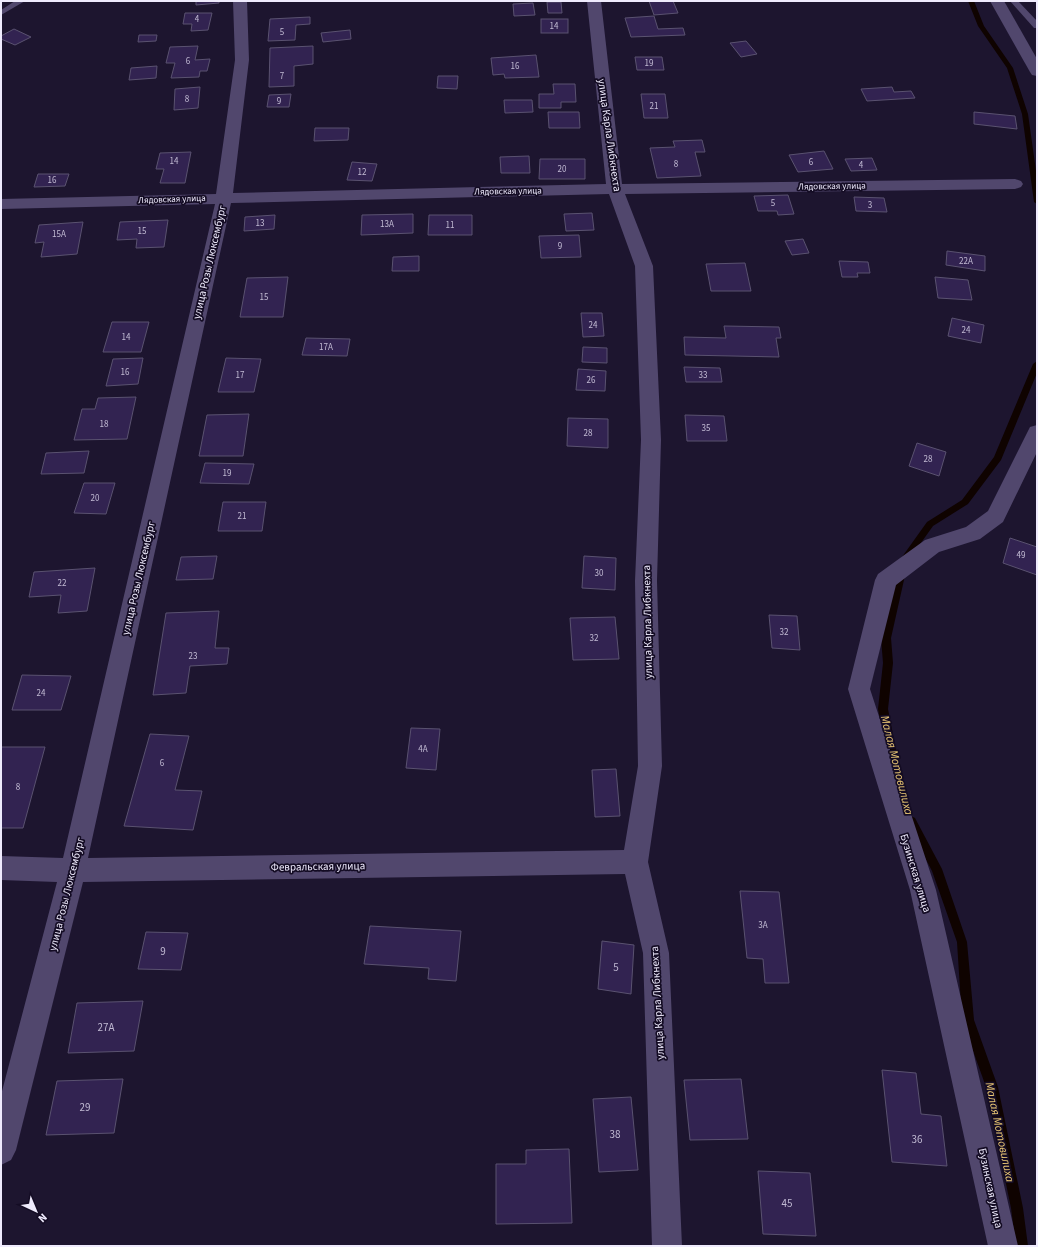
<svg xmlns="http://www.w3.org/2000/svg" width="1038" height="1247" viewBox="0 0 1038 1247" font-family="'Source Sans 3',sans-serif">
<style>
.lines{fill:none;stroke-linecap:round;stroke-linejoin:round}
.stream{fill:#0f0300;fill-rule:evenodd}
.building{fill:#322351;stroke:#5a5270}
.lane{fill:#51476d;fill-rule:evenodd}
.street{fill:#51476d;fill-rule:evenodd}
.labels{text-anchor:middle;stroke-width:3.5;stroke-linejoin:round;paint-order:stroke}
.number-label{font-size:9px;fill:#c0b9d2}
.far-street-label{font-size:9px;fill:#efebfd;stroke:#140c24}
.street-label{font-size:11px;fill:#efebfd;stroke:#140c24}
.near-number-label{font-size:11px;fill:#c0b9d2}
.water-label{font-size:12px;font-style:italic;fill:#e9c673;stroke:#140c24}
</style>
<rect width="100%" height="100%" fill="#1d152f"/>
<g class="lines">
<g class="stream">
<path d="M968 1H974L984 26 1013 68 1028 114 1037 178V204L1034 202 1022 114 1007 68 978 26Z"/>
<path d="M1037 361V373L1001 460 968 504 933 526 908 561H902L901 559 902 557 927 522 962 500 994 457 1033 364Z"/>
<path d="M902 568 905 569 906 571 891 638 893 663 888 709 897 755 903 776 901 779 898 780 895 779 893 776 887 755 878 709 883 663 881 638 898 571 899 569Z"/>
<path d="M911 816 915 818 942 869 967 942 974 1020 998 1087 1023 1208 1028 1246H1016L1011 1208 986 1087 962 1020 957 942 932 871 906 821 907 818Z"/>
</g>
</g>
<g class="building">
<path d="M196 1H219V3L196 5Z"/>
<path d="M649 1H673L678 13 654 15Z"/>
<path d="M547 2H561L562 13H548Z"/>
<path d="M533 3 535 15 514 16 513 4Z"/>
<path d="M185 13H212L208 30 191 31 192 24H183Z"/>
<path d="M654 16 658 29 683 28 685 35 631 37 625 18Z"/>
<path d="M310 17V24L296 25 295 40 268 41 270 19Z"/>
<rect x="541" y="19" width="27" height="14"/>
<path d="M14 29 31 37 15 45 1 39V36Z"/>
<path d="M350 30 351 39 323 42 321 33Z"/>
<path d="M139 35H157L156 41 138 42Z"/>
<path d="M746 41 757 54 741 57 730 43Z"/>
<path d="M198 46 195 60 210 59 207 71H200L199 77 171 78 175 63H166L170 47Z"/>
<path d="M313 46V64L294 66V86L269 87 270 48Z"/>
<path d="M536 55 539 77 505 78 504 74 493 75 491 58Z"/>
<path d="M635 57H662L664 70H637Z"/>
<path d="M157 66 156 78 129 80 131 68Z"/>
<path d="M438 76H458L457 89 437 88Z"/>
<path d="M553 84H575L576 102H561V108H539V94H554Z"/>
<path d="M200 87 198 108 174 110 175 89Z"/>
<path d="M892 87 894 92 911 91 915 98 867 101 861 89Z"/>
<path d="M291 94 289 107H267L269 95Z"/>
<path d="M641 94H665L668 118H644Z"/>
<path d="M504 100H532L533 112 505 113Z"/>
<path d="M548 112H579L580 128H549Z"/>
<path d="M974 112 1015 116 1017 129 974 124Z"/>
<path d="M315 128H349L348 140 314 141Z"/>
<path d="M702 140 705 152H695L701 176 657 178 650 148 675 147 673 141Z"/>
<path d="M824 151 833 169 798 172 789 155Z"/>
<path d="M191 152 185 183H160L164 169H156L160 153Z"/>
<path d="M529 156 530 173H501L500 157Z"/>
<path d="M872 158 877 170 851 171 845 159Z"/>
<path d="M540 159H585V179H539Z"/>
<path d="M352 162 377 164 372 181 347 180Z"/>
<path d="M38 174H69L65 186 34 187Z"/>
<path d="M788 195 794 214 778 215 777 211H758L754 196Z"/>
<path d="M854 197 884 198 887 212 856 211Z"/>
<path d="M592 213 594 230 566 231 564 214Z"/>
<path d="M413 214V233L361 235 362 215Z"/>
<path d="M275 215 274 229 244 231 245 217Z"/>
<path d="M429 215H472V235H428Z"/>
<path d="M168 220 164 247 136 248 137 239 117 240 120 222Z"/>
<path d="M83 222 77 254 41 257 44 242 35 243 39 225Z"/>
<path d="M579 235 581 257 541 258 539 236Z"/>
<path d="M803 239 809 253 792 255 785 241Z"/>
<path d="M947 251 985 256V271L946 265Z"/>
<path d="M419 256V271H392L393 257Z"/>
<path d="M839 261 868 262 870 273H857L858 277H842Z"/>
<path d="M745 263 751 291H711L706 264Z"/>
<path d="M288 277 283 317H240L247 278Z"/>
<path d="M935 277 968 280 972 300 938 298Z"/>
<path d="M581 313H602L604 336 583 337Z"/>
<path d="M952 318 984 325 981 343 948 336Z"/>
<path d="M112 322H149L141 352H103Z"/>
<path d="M724 326 779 327 781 338H776L779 357 685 355 684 337 726 338Z"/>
<path d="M306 338 350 339 347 356 302 355Z"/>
<path d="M583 347 607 348V363L582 362Z"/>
<path d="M143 358 138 384 106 386 113 359Z"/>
<path d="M226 358 261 359 254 392H218Z"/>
<path d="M684 367 720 368 722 382H686Z"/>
<path d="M578 369 606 371 605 391 576 390Z"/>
<path d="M136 397 127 439 74 440 82 409H95L98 398Z"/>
<path d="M249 414 243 456H199L207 415Z"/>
<path d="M685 415 724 416 727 441H687Z"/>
<path d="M568 418 608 419V448L567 446Z"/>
<path d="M917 443 946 452 939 476 909 466Z"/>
<path d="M89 451 84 473 41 474 46 453Z"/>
<path d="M205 463 254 464 249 484 200 483Z"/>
<path d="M84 483H115L106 514 74 513Z"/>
<path d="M223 502H266L262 531H218Z"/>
<path d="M1010 538 1037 547V575L1003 563Z"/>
<path d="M217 556 213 579 176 580 181 557Z"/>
<path d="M584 556 616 558 615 590 582 588Z"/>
<path d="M95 568 87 611 58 613 61 595 29 597 34 572Z"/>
<path d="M219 611 215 648H229L227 664 190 666 186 693 153 695 166 613Z"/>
<path d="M769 615 797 616 800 650 772 648Z"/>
<path d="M615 617 619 659 573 660 570 618Z"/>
<path d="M22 675 71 676 61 710H12Z"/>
<path d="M411 728 440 729 436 770 406 768Z"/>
<path d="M150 734 189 736 175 790 202 791 193 830 124 826Z"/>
<path d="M1 747H45L23 828H1Z"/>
<path d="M616 769 620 816 595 817 592 770Z"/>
<path d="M740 891 779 892 789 983H765L763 959 747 958Z"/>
<path d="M370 926 461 931 456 981 428 979 429 968 364 964Z"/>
<path d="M146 932 188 933 181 970 138 969Z"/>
<path d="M602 941 634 945 631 994 598 989Z"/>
<path d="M143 1001 134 1051 68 1053 77 1003Z"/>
<path d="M882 1070 916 1073 921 1114 941 1116 947 1166 892 1162Z"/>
<path d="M123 1079 114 1133 46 1135 57 1081Z"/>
<path d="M741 1079 748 1139 690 1140 684 1080Z"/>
<path d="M631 1097 638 1170 599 1172 593 1099Z"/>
<path d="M569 1149 572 1223 496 1224V1164H526V1150Z"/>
<path d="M758 1171 810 1173 816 1236 763 1234Z"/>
</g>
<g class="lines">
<g class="lane">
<path d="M15 1H25L1 15V10Z"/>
<path d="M1010 1H1018L1037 21V28H1034Z"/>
</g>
<g class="street">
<path d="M233 1H247L249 60 233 193 606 184 587 1H601L622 184 1015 179 1021 181 1023 184 1021 187 1015 189 625 194 653 266 661 440 657 581 662 766 648 862 669 953 682 1246H652L643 953 625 874 83 882 16 1150 11 1160 1 1165V1095L57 882 1 880V856L63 858 215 204 1 209V199L216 194 235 60ZM609 194 635 266 641 440 635 581 638 766 624 850 88 858 231 203Z"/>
<path d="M990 1H1004L1037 59V76L1032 75 1030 72Z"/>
<path d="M1037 425V452L1003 522 980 539 939 552 896 585 870 689 936 890 1018 1246H988L910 890 848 689 875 580 878 574 925 540 966 527 988 511 1030 427Z"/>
</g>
</g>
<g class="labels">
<g class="number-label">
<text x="197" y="22">4</text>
<text x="554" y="29">14</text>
<text x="282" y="35">5</text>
<text x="188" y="64">6</text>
<text x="649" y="66">19</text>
<text x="515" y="69">16</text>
<text x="282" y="79">7</text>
<text x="187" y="102">8</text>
<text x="279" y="104">9</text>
<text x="654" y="109">21</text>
<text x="174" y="164">14</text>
<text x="811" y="165">6</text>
<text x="676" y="167">8</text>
<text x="861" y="168">4</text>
<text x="562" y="172">20</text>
<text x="362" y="175">12</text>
<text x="52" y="183">16</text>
<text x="773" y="206">5</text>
<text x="870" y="208">3</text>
<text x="260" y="226">13</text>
<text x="387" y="227">13А</text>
<text x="450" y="228">11</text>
<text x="142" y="234">15</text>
<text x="59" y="237">15А</text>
<text x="560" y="249">9</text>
<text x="966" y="264">22А</text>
<text x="264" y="300">15</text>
<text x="593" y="328">24</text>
<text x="966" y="333">24</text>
<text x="126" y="340">14</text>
<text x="326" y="350">17А</text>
<text x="125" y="375">16</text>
<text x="240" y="378">17</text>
<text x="703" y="378">33</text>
<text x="591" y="383">26</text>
<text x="104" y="427">18</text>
<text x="706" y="431">35</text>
<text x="588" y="436">28</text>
<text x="928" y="462">28</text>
<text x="227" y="476">19</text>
<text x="95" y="501">20</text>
<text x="242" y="519">21</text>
<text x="1021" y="558">49</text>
<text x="599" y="576">30</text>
<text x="62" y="586">22</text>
<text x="784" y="635">32</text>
<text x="594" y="641">32</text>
<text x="193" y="659">23</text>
<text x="41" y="696">24</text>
<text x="423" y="752">4А</text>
<text x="162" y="766">6</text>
<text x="18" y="790">8</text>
<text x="763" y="928">3А</text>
</g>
<g class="far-street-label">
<text transform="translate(832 186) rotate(-1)" y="3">Лядовская улица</text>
<text transform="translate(508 191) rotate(-1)" y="3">Лядовская улица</text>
<text transform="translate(172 199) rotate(-2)" y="3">Лядовская улица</text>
</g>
<g class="street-label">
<text transform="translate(610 135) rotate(82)" y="4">улица Карла Либкнехта</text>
<text transform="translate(209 262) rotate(-77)" y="4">улица Розы Люксембург</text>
<text transform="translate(138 578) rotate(-77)" y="4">улица Розы Люксембург</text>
<text transform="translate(647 622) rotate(-91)" y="4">улица Карла Либкнехта</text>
<text transform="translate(318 866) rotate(-1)" y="4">Февральская улица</text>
<text transform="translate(916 873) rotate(73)" y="4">Бузинская улица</text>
<text transform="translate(66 894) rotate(-76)" y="4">улица Розы Люксембург</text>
<text transform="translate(657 1003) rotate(-93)" y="4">улица Карла Либкнехта</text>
<text transform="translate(991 1188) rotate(78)" y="4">Бузинская улица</text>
</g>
<g class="near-number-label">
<text x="163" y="955">9</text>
<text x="616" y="971">5</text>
<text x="106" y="1031">27А</text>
<text x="85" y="1111">29</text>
<text x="615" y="1138">38</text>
<text x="917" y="1143">36</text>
<text x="787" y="1207">45</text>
</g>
<g class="water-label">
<text transform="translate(897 765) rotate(76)" y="4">Малая Мотовилиха</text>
<text transform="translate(1000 1132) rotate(78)" y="4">Малая Мотовилиха</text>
</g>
</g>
<rect width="1038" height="1247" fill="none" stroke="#efebfd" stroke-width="4"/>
<g transform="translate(36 1211) rotate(136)" stroke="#140c24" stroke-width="3" paint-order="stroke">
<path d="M0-3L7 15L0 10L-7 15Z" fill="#efebfd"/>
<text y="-6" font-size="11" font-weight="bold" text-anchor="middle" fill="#efebfd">N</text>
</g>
</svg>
